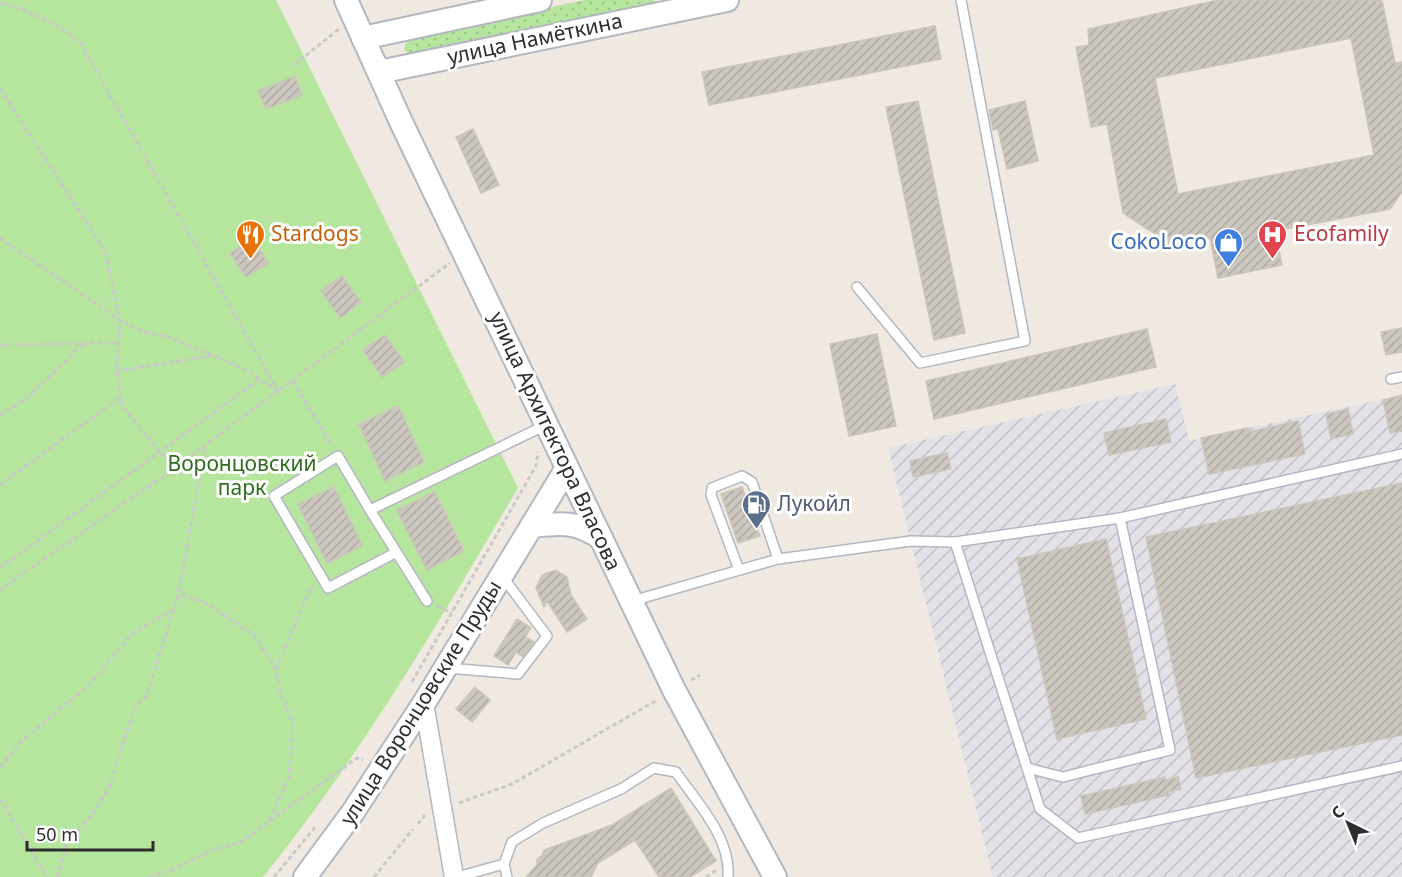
<svg xmlns="http://www.w3.org/2000/svg" width="1402" height="877" viewBox="0 0 1402 877" font-family="'Noto Sans',sans-serif">
<style>
.industrial{fill:url(#industrial-furrows)}
.grass{fill:url(#grass-dots)}
.park{fill:#b6e59e}
.building{fill:url(#building-hatch);stroke:#cbc5ba;stroke-width:1.5;fill-rule:evenodd}
.lines{fill:none;stroke-linecap:round;stroke-linejoin:round}
.service-casing{stroke:#b4b7c1;stroke-width:12}
.minor-casing{stroke:#b4b7c1;stroke-width:21}
.tertiary-casing{stroke:#b4b7c1;stroke-width:26}
.path{stroke:#c9c9c9;stroke-width:3;stroke-dasharray:4.5 3;stroke-linecap:butt}
.service{stroke:#fff;stroke-width:9}
.minor{stroke:#fff;stroke-width:18}
.tertiary{stroke:#fff;stroke-width:22}
.labels{text-anchor:middle;stroke-width:6;stroke-linejoin:round;paint-order:stroke}
.street-label{font-size:21px;fill:#2e2e2e;stroke:#fff}
.food-label{font-size:21px;fill:#c56008;stroke:#fff;text-anchor:start}
.health-label{font-size:21px;fill:#be3a42;stroke:#fff;text-anchor:start}
.shop-label{font-size:21px;fill:#366cbe;stroke:#fff;text-anchor:end}
.park-label{font-size:21px;fill:#2c6e1b;stroke:#fff}
.service-label{font-size:21px;fill:#4e5e75;stroke:#fff;text-anchor:start}
</style>
<defs>
<pattern id="industrial-furrows" width="10" height="10" patternUnits="userSpaceOnUse" patternTransform="scale(1.5)"><rect width="10" height="10" fill="#e3e1e8"/><path d="M-1 1l2-2M0 10L10 0M9 11l2-2" fill="none" stroke="#c3c1c7"/></pattern>
<pattern id="grass-dots" width="8" height="8" patternUnits="userSpaceOnUse" patternTransform="scale(1.5)"><rect width="8" height="8" fill="#b6e59e"/><path d="M2 2h.1M6 6h.1" fill="none" stroke="#9dc588" stroke-width="1.8" stroke-linecap="round"/></pattern>
<pattern id="building-hatch" width="6" height="6" patternUnits="userSpaceOnUse" patternTransform="scale(1.5)"><rect width="6" height="6" fill="#cbc7bf"/><path d="M-1 1l2-2M0 6l6-6M5 7l2-2" fill="none" stroke="#afaba4"/></pattern>
</defs>
<rect width="100%" height="100%" fill="#efe9e1"/>
<path class="industrial" d="M1175 384 1189 441 1402 395V877H993L888 448Z"/>
<path class="grass" d="M584 0H654L658 4 411 57 404 49 408 38Z"/>
<path class="park" d="M0 0H276L518 488C439 622 360 757 263 877H0Z"/>
<g class="building">
<path d="M1218 0H1382L1395 63 1402 62V192L1390 209 1275 231 1282 265 1218 278 1210 238 1172 245 1123 213 1107 124 1091 127 1076 47 1089 45 1088 29ZM1351 38 1374 155 1178 194 1155 78Z"/>
<path d="M935 26 941 59 709 105 702 72Z"/>
<path d="M295 76 302 95 266 109 258 91Z"/>
<path d="M918 101 965 333 934 340 886 107Z"/>
<path d="M1025 101 1038 161 1007 169 998 129 993 130 989 110Z"/>
<path d="M473 129 499 185 481 193 456 137Z"/>
<path d="M253 239 268 263 246 277 230 253Z"/>
<path d="M342 276 361 302 340 318 321 291Z"/>
<path d="M1402 328V352L1386 355 1381 332Z"/>
<path d="M1147 329 1156 367 934 419 926 381Z"/>
<path d="M877 334 896 426 849 436 830 344Z"/>
<path d="M385 335 404 362 382 377 363 350Z"/>
<path d="M1402 395V431L1390 433 1383 400Z"/>
<path d="M398 406 424 462 385 481 359 424Z"/>
<path d="M1348 409 1353 434 1331 439 1326 414Z"/>
<path d="M1166 419 1171 442 1109 455 1104 433Z"/>
<path d="M1298 421 1305 454 1209 474 1201 438 1248 428 1249 432Z"/>
<path d="M947 453 951 469 913 477 910 461Z"/>
<path d="M1402 483V735L1196 778 1146 537Z"/>
<path d="M334 487 362 546 327 563 298 504Z"/>
<path d="M742 487 760 536 738 543 721 494Z"/>
<path d="M435 492 464 551 427 570 397 510Z"/>
<path d="M1106 539 1146 719 1057 739 1017 559Z"/>
<path d="M555 570 567 577 571 595 587 619 567 632 547 601 544 607 536 588 542 575Z"/>
<path d="M517 619 531 628 525 637 534 642 523 657 516 652 508 665 494 656Z"/>
<path d="M475 687 490 700 472 722 456 709Z"/>
<path d="M1165 777V780L1178 777 1181 789 1168 792 1169 795 1085 814 1081 796Z"/>
<path d="M671 788 716 861 690 877H659L635 840 598 863 591 877H526L537 865V859L542 856 544 850 612 825Z"/>
</g>
<g class="lines">
<defs>
<g id="service">
<path d="M857 287 920 363 1025 341 961 0"/>
<path d="M1391 379 1402 377"/>
<path d="M370 510 338 456 274 496 328 588 395 553"/>
<path d="M955 542 1040 809 1078 838 1402 766"/>
<path d="M739 570 711 495 712 488 742 476 752 482 778 559"/>
<path d="M427 601 370 510 546 425"/>
<path d="M632 601 778 559 911 541 955 542 1120 518 1402 454"/>
<path d="M447 668 518 674 547 636 502 576"/>
<path d="M1027 768 1063 777 1170 750 1120 518"/>
<path d="M504 864 507 877"/>
<path d="M457 877 504 864 512 842 543 823 621 789 654 768 676 772C697 803 731 837 728 877"/>
</g>
<path id="minor" d="M424 703 454 877"/>
<g id="tertiary">
<path d="M346 0 402 124 674 690 775 877"/>
<path d="M363 38 540 0"/>
<path d="M379 72 727 0"/>
<path d="M532 526C562 523 575 521 601 538"/>
<path d="M305 877 353 812 424 703 567 468"/>
</g>
</defs>
<use href="#service" class="service-casing"/>
<use href="#minor" class="minor-casing"/>
<use href="#tertiary" class="tertiary-casing"/>
<g class="path">
<path d="M0 3C29 10 59 24 81 44L278 391"/>
<path d="M294 65 339 29"/>
<path d="M0 89 105 251 120 320 117 371 122 406 173 468"/>
<path d="M0 238 120 320 143 332 168 337 245 369 276 390"/>
<path d="M0 345 116 343"/>
<path d="M117 371 211 356"/>
<path d="M293 381 332 446"/>
<path d="M0 415 26 399 84 343"/>
<path d="M0 485 121 397"/>
<path d="M0 568 260 379"/>
<path d="M0 590 173 469 450 263"/>
<path d="M437 606 452 613"/>
<path d="M276 669 312 585"/>
<path d="M691 680 700 675"/>
<path d="M412 682 536 466 538 452"/>
<path d="M0 767 22 741 90 684 132 633 174 609"/>
<path d="M0 799 47 877"/>
<path d="M459 803 512 784 657 700"/>
<path d="M270 821 357 758 363 760"/>
<path d="M418 824 425 815"/>
<path d="M57 877 68 840 92 815 109 788 135 706 147 695 179 592 205 446"/>
<path d="M149 877 170 871 210 851 239 843 269 822 289 777 293 724 281 695 276 669 254 635 204 602 179 594"/>
<path d="M274 877 317 825"/>
<path d="M374 877 413 829"/>
<path d="M706 877 717 870"/>
</g>
<use href="#service" class="service"/>
<use href="#minor" class="minor"/>
<use href="#tertiary" class="tertiary"/>
</g>
<defs>
<symbol id="restaurant-pin" viewBox="-11 -11 22 30"><path d="M0 17L-7.5 6A9.5 9.5 0 1 1 7.5 6Z" fill="#e8710a" stroke="#fff"/><path d="M-5-6h1v4h1v-4h1v4h1v-4h1v5L-1.5 .5V6h-2V.5L-5-1ZM5-6V6H3V1.5H1.5Q1.5-4 5-6Z" fill="#fff"/></symbol>
<symbol id="hospital-pin" viewBox="-11 -11 22 30"><path d="M0 17L-7.5 6A9.5 9.5 0 1 1 7.5 6Z" fill="#e0444e" stroke="#fff"/><path d="M-5-5h3v3.5h4V-5h3V5h-3V1.5h-4V5h-3Z" fill="#fff"/></symbol>
<symbol id="shop-pin" viewBox="-11 -11 22 30"><path d="M0 17L-7.5 6A9.5 9.5 0 1 1 7.5 6Z" fill="#3f7fe0" stroke="#fff"/><path d="M-5-2.5h2.3a2.7 3.5 0 0 1 5.4 0H5L5.5 6h-11ZM-1.5-2.5h3a1.5 2.3 0 0 0-3 0Z" fill="#fff"/></symbol>
<symbol id="fuel-pin" viewBox="-11 -11 22 30"><path d="M0 17L-7.5 6A9.5 9.5 0 1 1 7.5 6Z" fill="#5c6f8a" stroke="#fff"/><path d="M-5.5-6h7V0h2V4h1.3V-2.5L3-4.5l.8-.8L6-3V5H2.5V1h-1V6h-7ZM-4.2-4.7v3.2H.2V-4.7Z" fill="#fff"/></symbol>
</defs>
<g fill-rule="evenodd">
<use href="#restaurant-pin" x="234" y="218" width="33" height="45"/>
<use href="#hospital-pin" x="1256" y="218" width="33" height="45"/>
<use href="#shop-pin" x="1212" y="226" width="33" height="45"/>
<use href="#fuel-pin" x="740" y="488" width="33" height="45"/>
</g>
<g class="labels">
<g class="street-label">
<text transform="translate(535 39) rotate(-12)" y="7">улица Намёткина</text>
<text transform="translate(555 441) rotate(65)" y="7">улица Архитектора Власова</text>
<text transform="translate(421 703) rotate(-58)" y="7">улица Воронцовские Пруды</text>
</g>
<g class="food-label">
<text x="271" y="241">Stardogs</text>
</g>
<g class="health-label">
<text x="1294" y="241">Ecofamily</text>
</g>
<g class="shop-label">
<text x="1207" y="249">CokoLoco</text>
</g>
<g class="park-label">
<text x="242" y="471">Воронцовский<tspan x="242" dy="24">парк</tspan></text>
</g>
<g class="service-label">
<text x="777" y="511">Лукойл</text>
</g>
</g>
<g transform="translate(1348 823) rotate(317)" stroke="#ffffff" stroke-width="4.5" paint-order="stroke">
<path d="M0-4.5L10 22L0 15L-10 22Z" fill="#2e2e2e"/>
<text y="-9" font-size="16" font-weight="bold" text-anchor="middle" fill="#2e2e2e">С</text>
</g>
<path d="M27 841v9h126v-9" fill="none" stroke="#2e2e2e" stroke-width="3"/>
<text x="36" y="841" font-size="18" fill="#2e2e2e" stroke="#ffffff" stroke-width="4.5" paint-order="stroke">50 m</text>
</svg>
